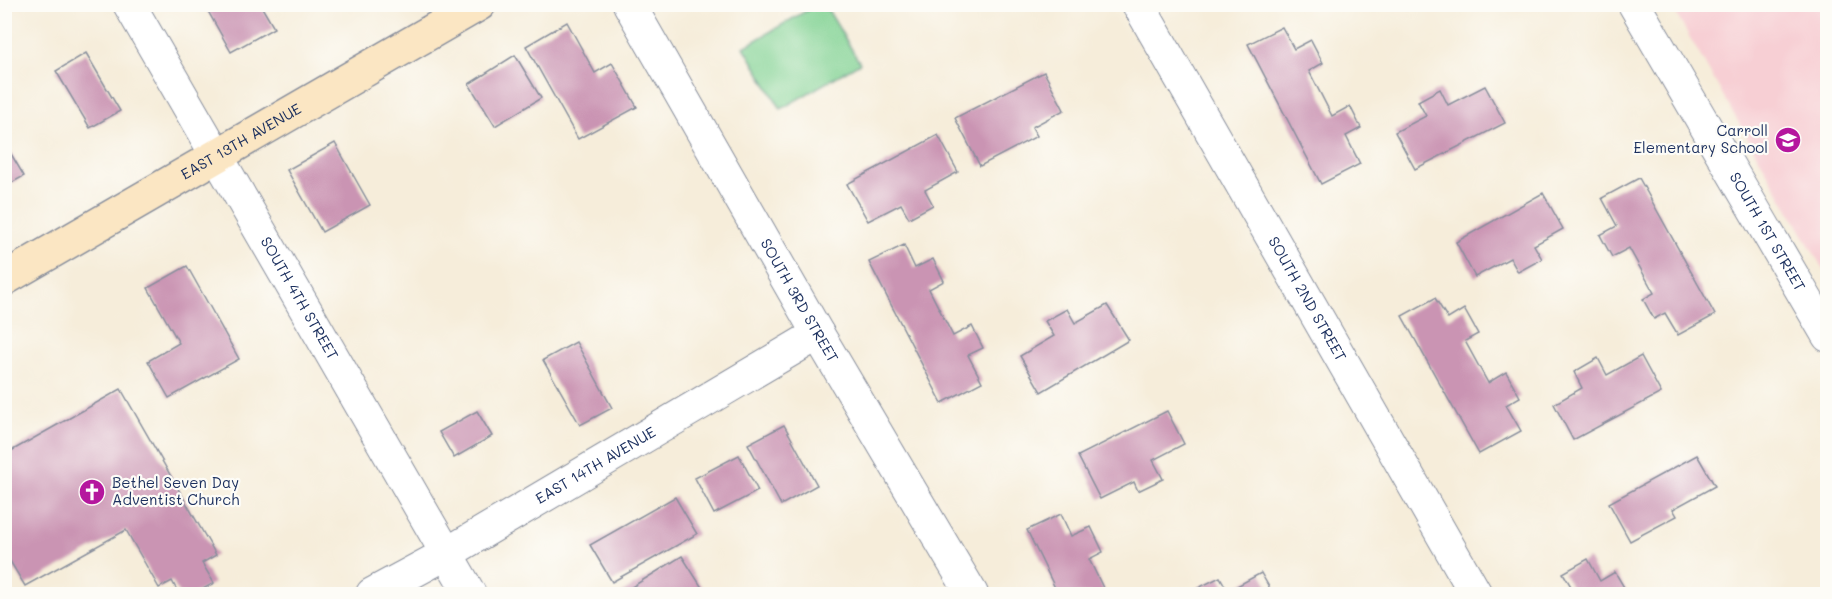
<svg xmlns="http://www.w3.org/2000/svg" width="1832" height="599" viewBox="0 0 1832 599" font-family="Mali,sans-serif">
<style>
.built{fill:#f7cfd4}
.green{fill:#81d293;stroke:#4e8078;stroke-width:1.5}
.building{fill:#ca94b3}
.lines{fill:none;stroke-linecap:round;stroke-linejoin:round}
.street-casing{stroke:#888e9c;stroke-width:34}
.secondary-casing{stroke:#888e9c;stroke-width:36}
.street{stroke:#fff;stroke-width:32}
.secondary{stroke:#fbe6c3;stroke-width:33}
.labels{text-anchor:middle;stroke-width:4.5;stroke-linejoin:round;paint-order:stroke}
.poi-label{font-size:15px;fill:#1b2f5e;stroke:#fdfcf7;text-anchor:end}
.street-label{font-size:15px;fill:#1b2f5e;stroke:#fdfcf7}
</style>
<rect width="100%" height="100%" fill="#fdfcf7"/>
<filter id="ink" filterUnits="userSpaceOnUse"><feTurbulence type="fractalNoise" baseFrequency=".0167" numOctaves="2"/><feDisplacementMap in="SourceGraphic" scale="12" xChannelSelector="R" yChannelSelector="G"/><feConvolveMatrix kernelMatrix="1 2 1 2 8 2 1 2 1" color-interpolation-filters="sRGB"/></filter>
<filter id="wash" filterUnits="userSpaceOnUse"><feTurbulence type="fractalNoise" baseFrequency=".008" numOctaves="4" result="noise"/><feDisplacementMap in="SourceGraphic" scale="24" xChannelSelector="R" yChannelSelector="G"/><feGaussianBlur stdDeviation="1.35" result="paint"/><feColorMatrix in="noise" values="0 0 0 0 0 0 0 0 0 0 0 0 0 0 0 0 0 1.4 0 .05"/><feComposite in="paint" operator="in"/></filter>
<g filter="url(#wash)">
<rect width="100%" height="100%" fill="#f6edda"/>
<path class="built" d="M1671 5H1827V276Z"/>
<path class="green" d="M816 5H825L860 63 781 109 744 47Z"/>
<g id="blocks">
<g class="building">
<path d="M204 4H260L274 28 231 52Z"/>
<path d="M567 22 595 73 612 63 637 107 578 139 526 46Z"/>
<path d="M1282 27 1294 49 1311 40 1323 63 1309 71 1332 116 1350 106 1361 128 1346 136 1360 164 1321 184 1248 44Z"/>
<path d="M86 53 120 111 90 128 56 71Z"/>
<path d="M515 55 541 98 495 126 469 84Z"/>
<path d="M1044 72 1064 110 1032 127 1037 136 980 166 955 118Z"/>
<path d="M1485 86 1505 123 1415 169 1395 132 1426 116 1418 101 1440 89 1448 105Z"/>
<path d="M938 135 958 172 925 190 933 205 909 218 901 204 868 221 847 184Z"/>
<path d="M4 142 24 176 4 187Z"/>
<path d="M335 143 370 205 322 232 287 170Z"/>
<path d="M1639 178 1715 315 1678 335 1665 313 1654 319 1643 299 1654 293 1629 248 1612 257 1600 235 1617 226 1602 198Z"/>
<path d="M1543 193 1563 229 1534 245 1542 259 1518 272 1510 258 1475 277 1456 242Z"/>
<path d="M904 245 915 268 933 259 944 281 929 289 953 336 972 326 983 348 968 355 982 382 942 403 869 262Z"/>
<path d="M187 266 239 359 169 398 148 361 179 343 148 288Z"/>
<path d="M1435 298 1448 319 1464 309 1478 334 1465 341 1488 383 1506 372 1520 397 1506 405 1521 431 1479 454 1402 316Z"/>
<path d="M1107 305 1129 340 1041 392 1020 356 1054 336 1045 321 1067 309 1075 323Z"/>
<path d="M576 342 612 408 580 425 543 360Z"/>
<path d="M1641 356 1661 393 1573 440 1554 404 1582 388 1574 372 1598 358 1607 375Z"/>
<path d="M121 389 216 555 202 563 214 583 194 594H179L172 581 159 588 126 530 25 586 4 551V455Z"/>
<path d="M477 411 492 436 454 458 439 432Z"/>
<path d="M1167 411 1184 444 1153 460 1163 479 1138 491 1134 482 1100 499 1078 456Z"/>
<path d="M784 425 817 485 781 505 748 444Z"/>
<path d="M739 455 758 491 714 514 695 478Z"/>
<path d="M1697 455 1715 486 1673 509 1677 516 1630 541 1609 503Z"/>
<path d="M675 497 697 534 612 582 590 545Z"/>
<path d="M1061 514 1071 536 1091 527 1103 552 1089 559 1106 594H1058L1027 530Z"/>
<path d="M682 556 706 594H623L622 593Z"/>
<path d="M1588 559 1600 581 1615 572 1628 594H1565L1564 593 1572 588 1563 573Z"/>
<path d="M1261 573 1273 594H1199L1196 589 1220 577 1228 591Z"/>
</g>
</g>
</g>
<g filter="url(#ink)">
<use href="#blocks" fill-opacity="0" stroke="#888e9c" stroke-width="1.5"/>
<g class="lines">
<defs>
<g id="street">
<path id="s1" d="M129 4 470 594"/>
<path id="s2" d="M629 4 818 334 972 594"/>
<path id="s3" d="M1138 4 1476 594"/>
<path id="s4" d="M1634 4 1828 336"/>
<path id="s5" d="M372 594 446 554 818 334"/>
</g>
<g id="secondary">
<path id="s6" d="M4 279 479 4"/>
</g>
</defs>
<use href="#street" class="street-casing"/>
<use href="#secondary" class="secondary-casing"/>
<use href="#street" class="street"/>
<use href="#secondary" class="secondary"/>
</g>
</g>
<defs>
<symbol id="school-disc" viewBox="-11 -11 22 22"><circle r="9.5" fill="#b5179e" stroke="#fdfcf7"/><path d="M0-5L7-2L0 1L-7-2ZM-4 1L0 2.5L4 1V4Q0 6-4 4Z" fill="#fff"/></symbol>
<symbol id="church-disc" viewBox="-11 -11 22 22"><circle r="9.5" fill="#b5179e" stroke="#fdfcf7"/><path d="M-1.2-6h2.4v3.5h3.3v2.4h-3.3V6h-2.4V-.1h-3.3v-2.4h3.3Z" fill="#fff"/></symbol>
</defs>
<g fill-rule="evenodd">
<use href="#school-disc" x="1773" y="125" width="30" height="30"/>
<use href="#church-disc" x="77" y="477" width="30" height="30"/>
</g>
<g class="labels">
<g class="poi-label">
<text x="1768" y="136">Carroll<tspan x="1768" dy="17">Elementary School</tspan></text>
<text x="112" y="488" text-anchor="start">Bethel Seven Day<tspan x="112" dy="17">Adventist Church</tspan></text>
</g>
<g class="street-label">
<text dy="5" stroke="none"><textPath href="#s6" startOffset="274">EAST 13TH AVENUE</textPath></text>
<text dy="5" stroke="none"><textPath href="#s4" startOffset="264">SOUTH 1ST STREET</textPath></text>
<text dy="5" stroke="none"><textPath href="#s1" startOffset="340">SOUTH 4TH STREET</textPath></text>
<text dy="5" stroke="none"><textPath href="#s2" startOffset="342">SOUTH 3RD STREET</textPath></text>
<text dy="5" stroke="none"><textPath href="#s3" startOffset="340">SOUTH 2ND STREET</textPath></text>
<text dy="5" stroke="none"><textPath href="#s5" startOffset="258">EAST 14TH AVENUE</textPath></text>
</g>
</g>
<rect width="1832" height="599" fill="none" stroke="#fdfcf7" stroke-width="24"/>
</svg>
